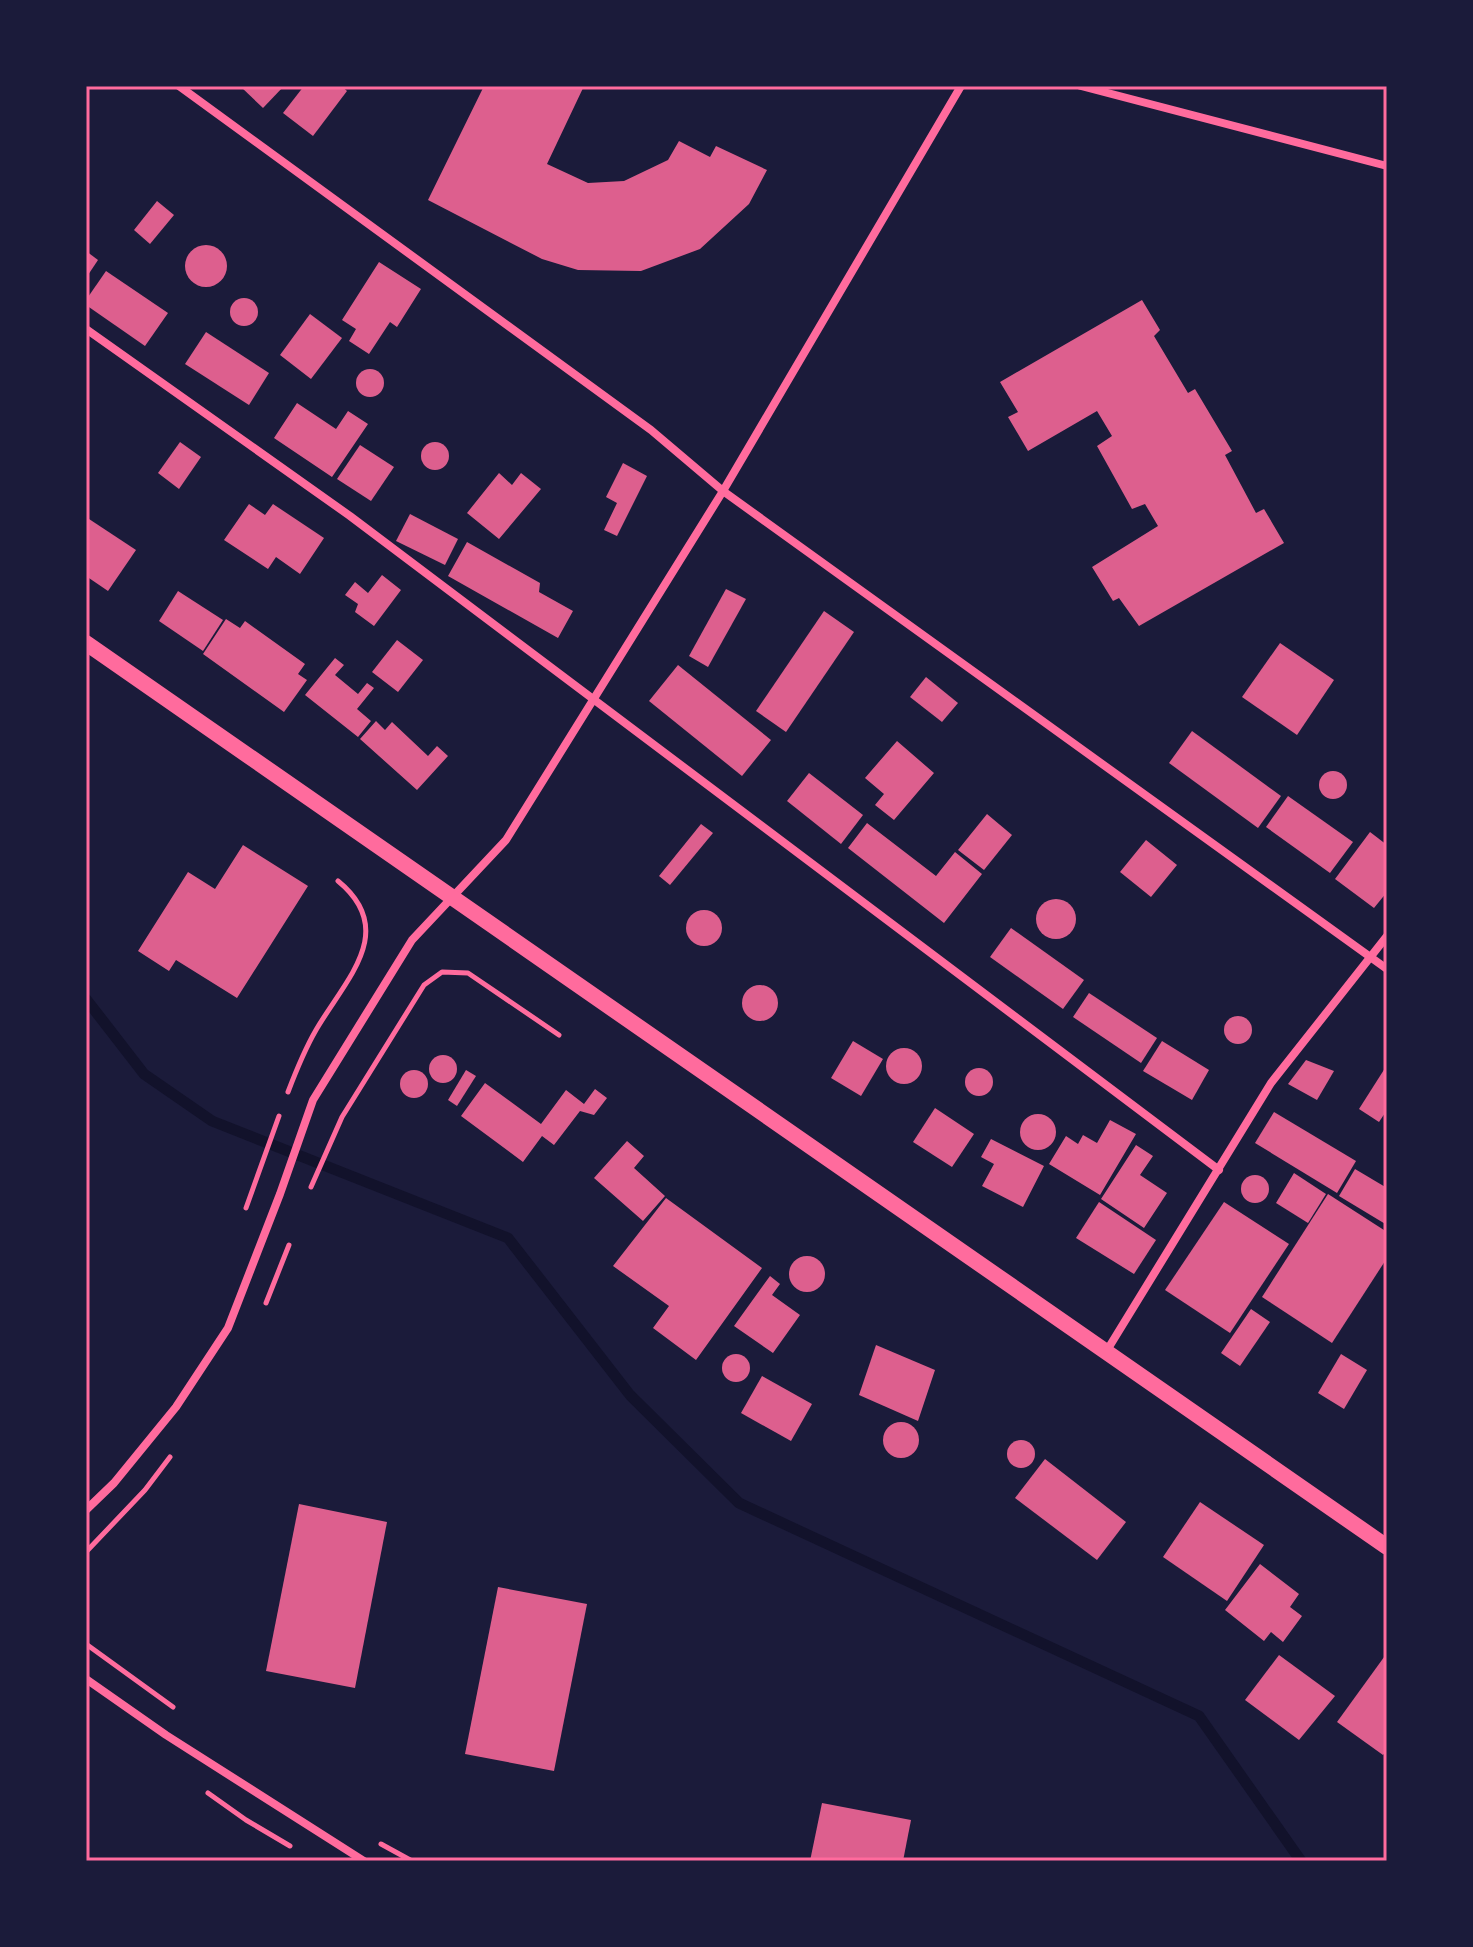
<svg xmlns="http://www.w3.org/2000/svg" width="1473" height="1947" viewBox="0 0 1473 1947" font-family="'Work Sans',sans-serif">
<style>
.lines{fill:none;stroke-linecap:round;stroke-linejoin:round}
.stream{stroke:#12122b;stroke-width:11}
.building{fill:#dd5f8e}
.path{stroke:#ff6b9d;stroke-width:5}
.minor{stroke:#ff6b9d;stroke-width:8}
.secondary{stroke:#ff6b9d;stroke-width:16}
.neatline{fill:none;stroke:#ff6b9d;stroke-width:3}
</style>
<rect width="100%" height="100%" fill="#1b1b3a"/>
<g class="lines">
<path class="stream" d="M86 999 144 1074 212 1121 508 1238 630 1395 739 1503 1199 1716 1301 1861"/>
</g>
<g class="building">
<path d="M240 86H284L263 108Z"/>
<path d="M304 86H341L347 91 313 136 283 113Z"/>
<path d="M484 86H584L547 164 588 183 624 181 668 160 679 141 710 157 716 146 767 170 749 204 700 249 641 271 578 270 542 259 428 200Z"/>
<path d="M157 201 174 215 150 244 134 230Z"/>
<circle cx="206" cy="266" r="21"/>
<path d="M86 251 98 260 86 278Z"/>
<path d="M379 262 421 289 397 327 390 322 369 354 349 341 356 329 342 320Z"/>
<path d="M106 271 168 313 145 346 86 305V300Z"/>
<circle cx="244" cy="312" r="14"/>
<path d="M1142 300 1160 330 1154 336 1188 393 1195 389 1232 451 1225 455 1256 513 1264 509 1284 543 1139 626 1119 598 1113 601 1092 567 1158 526 1145 504 1132 509 1097 446 1112 436 1097 411 1028 451 1008 417 1018 412 1000 382Z"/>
<path d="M310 314 342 338 311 379 280 355Z"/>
<path d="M206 332 269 373 249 405 185 364Z"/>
<circle cx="370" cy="383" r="14"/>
<path d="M297 403 336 429 348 411 368 424 332 477 274 438Z"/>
<circle cx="435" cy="456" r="14"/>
<path d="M180 442 201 457 179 489 158 473Z"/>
<path d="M360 445 394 467 371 501 337 479Z"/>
<path d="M623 463 647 476 617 536 604 530 617 503 606 497Z"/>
<path d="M499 473 512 485 521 473 541 489 499 539 467 513Z"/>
<path d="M249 504 265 515 273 504 324 538 300 574 276 557 268 569 224 540Z"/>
<path d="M410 514 458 539 445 565 396 541Z"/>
<path d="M86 517 136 550 108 591 86 576Z"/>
<path d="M467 542 540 583 539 592 573 611 558 638 448 576Z"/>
<path d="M382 575 401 590 374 626 355 612 358 604 345 595 355 582 368 593Z"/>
<path d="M726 589 746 599 708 667 689 656Z"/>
<path d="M178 591 223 620 203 651 159 621Z"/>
<path d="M824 611 854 632 786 732 756 711Z"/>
<path d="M226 619 240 628 245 621 305 664 298 674 307 680 284 712 203 654Z"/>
<path d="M397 640 423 660 398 692 372 672Z"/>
<path d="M1280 643 1334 680 1297 735 1242 697Z"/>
<path d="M335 658 344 665 335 675 358 694 367 683 374 688 357 709 371 721 358 737 305 695Z"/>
<path d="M678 665 771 740 742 776 649 701Z"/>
<path d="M926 677 958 703 942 722 910 697Z"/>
<path d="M376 721 385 730 392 722 428 756 437 746 448 756 417 790 360 739Z"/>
<path d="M1192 731 1281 796 1258 828 1169 763Z"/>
<path d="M897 741 934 773 894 820 875 805 884 794 865 778Z"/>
<circle cx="1333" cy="785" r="14"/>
<path d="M809 773 863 815 841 844 787 801Z"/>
<path d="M1288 796 1353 842 1330 873 1266 827Z"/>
<path d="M987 814 1012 835 984 870 958 850Z"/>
<path d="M867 823 936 876 955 852 982 874 944 923 848 848Z"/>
<path d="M701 824 713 833 670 885 659 876Z"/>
<path d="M1370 832 1387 845V892L1374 908 1335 879Z"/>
<path d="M1146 840 1177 865 1151 897 1120 872Z"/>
<path d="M243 845 308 886 237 998 176 960 169 971 138 951 188 872 215 889Z"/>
<circle cx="1056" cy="919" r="20"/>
<circle cx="704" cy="928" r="18"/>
<path d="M1011 928 1084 980 1063 1009 990 957Z"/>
<circle cx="760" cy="1003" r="18"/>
<path d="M1089 993 1157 1038 1141 1063 1073 1017Z"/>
<circle cx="1238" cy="1030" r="14"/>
<path d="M853 1041 883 1059 861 1096 831 1078Z"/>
<path d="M1162 1041 1209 1070 1192 1100 1143 1071Z"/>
<circle cx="904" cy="1066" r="18"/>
<circle cx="443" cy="1069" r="14"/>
<path d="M1306 1060 1334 1071 1317 1100 1288 1084Z"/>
<path d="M1387 1065V1110L1379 1122 1359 1109Z"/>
<circle cx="979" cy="1082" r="14"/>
<circle cx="414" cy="1084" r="14"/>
<path d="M466 1070 476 1076 457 1106 448 1100Z"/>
<path d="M485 1083 541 1124 566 1090 584 1104 595 1089 607 1098 594 1115 580 1111 554 1145 542 1136 523 1162 461 1116Z"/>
<path d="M935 1108 974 1134 952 1167 913 1142Z"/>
<path d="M1274 1112 1356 1161 1337 1193 1255 1143Z"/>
<circle cx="1038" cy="1132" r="18"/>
<path d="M1110 1120 1136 1134 1100 1195 1049 1164 1066 1136 1078 1144 1083 1135 1097 1143Z"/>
<path d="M991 1139 1044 1166 1023 1207 982 1186 994 1164 981 1157Z"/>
<path d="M627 1141 644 1156 634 1168 665 1196 643 1221 594 1178Z"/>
<path d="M1136 1145 1153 1156 1140 1175 1167 1193 1144 1228 1101 1199Z"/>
<path d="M1355 1169 1387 1188V1225L1339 1196Z"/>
<path d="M1294 1173 1326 1194 1308 1223 1276 1203Z"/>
<circle cx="1255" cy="1189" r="14"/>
<path d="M1328 1194 1387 1232V1258L1332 1343 1262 1297Z"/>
<path d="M666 1198 762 1268 696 1360 653 1328 669 1306 613 1266Z"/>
<path d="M1099 1202 1156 1240 1134 1274 1076 1238Z"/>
<path d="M1224 1202 1289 1244 1230 1333 1165 1290Z"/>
<circle cx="807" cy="1274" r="18"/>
<path d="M770 1276 780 1284 772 1295 800 1315 773 1353 734 1326Z"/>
<path d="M1251 1309 1270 1322 1240 1366 1221 1353Z"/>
<path d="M876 1345 935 1370 918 1421 859 1395Z"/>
<circle cx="736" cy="1368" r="14"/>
<path d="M1341 1354 1367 1370 1344 1409 1318 1393Z"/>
<path d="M762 1376 812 1404 791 1441 741 1413Z"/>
<circle cx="901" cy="1440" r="18"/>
<circle cx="1021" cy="1454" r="14"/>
<path d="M1045 1459 1126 1522 1097 1560 1015 1498Z"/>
<path d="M1200 1502 1264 1545 1227 1601 1163 1557Z"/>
<path d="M299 1504 387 1522 355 1688 266 1671Z"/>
<path d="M1260 1564 1299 1594 1290 1607 1302 1616 1283 1642 1271 1632 1264 1641 1225 1610Z"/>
<path d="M498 1587 587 1604 554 1771 465 1754Z"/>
<path d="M1387 1653V1750L1383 1755 1337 1722Z"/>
<path d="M1279 1655 1335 1696 1299 1740 1245 1700Z"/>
<path d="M822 1803 911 1820 903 1861H810Z"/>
</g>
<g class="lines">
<g class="path">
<path d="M288 1092C296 1071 305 1049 316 1030 345 980 399 931 338 881"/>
<path d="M311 1187 342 1117 424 985 442 972 468 973 559 1035"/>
<path d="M246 1208 279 1116"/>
<path d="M266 1303 289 1245"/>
<path d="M86 1552 145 1490 170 1457"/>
<path d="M86 1644 173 1707"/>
<path d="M208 1793 246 1820 290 1846"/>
<path d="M381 1844 412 1861"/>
</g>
<g class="minor">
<path d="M179 86 651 430 723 491 1387 969"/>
<path d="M1081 86 1387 166"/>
<path d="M86 329 350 516 1219 1170"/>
<path d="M1106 1352 1271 1083 1387 936"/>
<path d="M86 1510 114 1483 176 1407 228 1328 280 1194 313 1100 412 940 506 840 723 491 961 86"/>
<path d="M86 1679 166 1735 364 1861"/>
</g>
<path class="secondary" d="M86 643 1387 1547"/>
</g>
<rect width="1473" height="1947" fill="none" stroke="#1b1b3a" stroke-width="176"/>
<rect x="88" y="88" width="1297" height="1771" class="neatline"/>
</svg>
